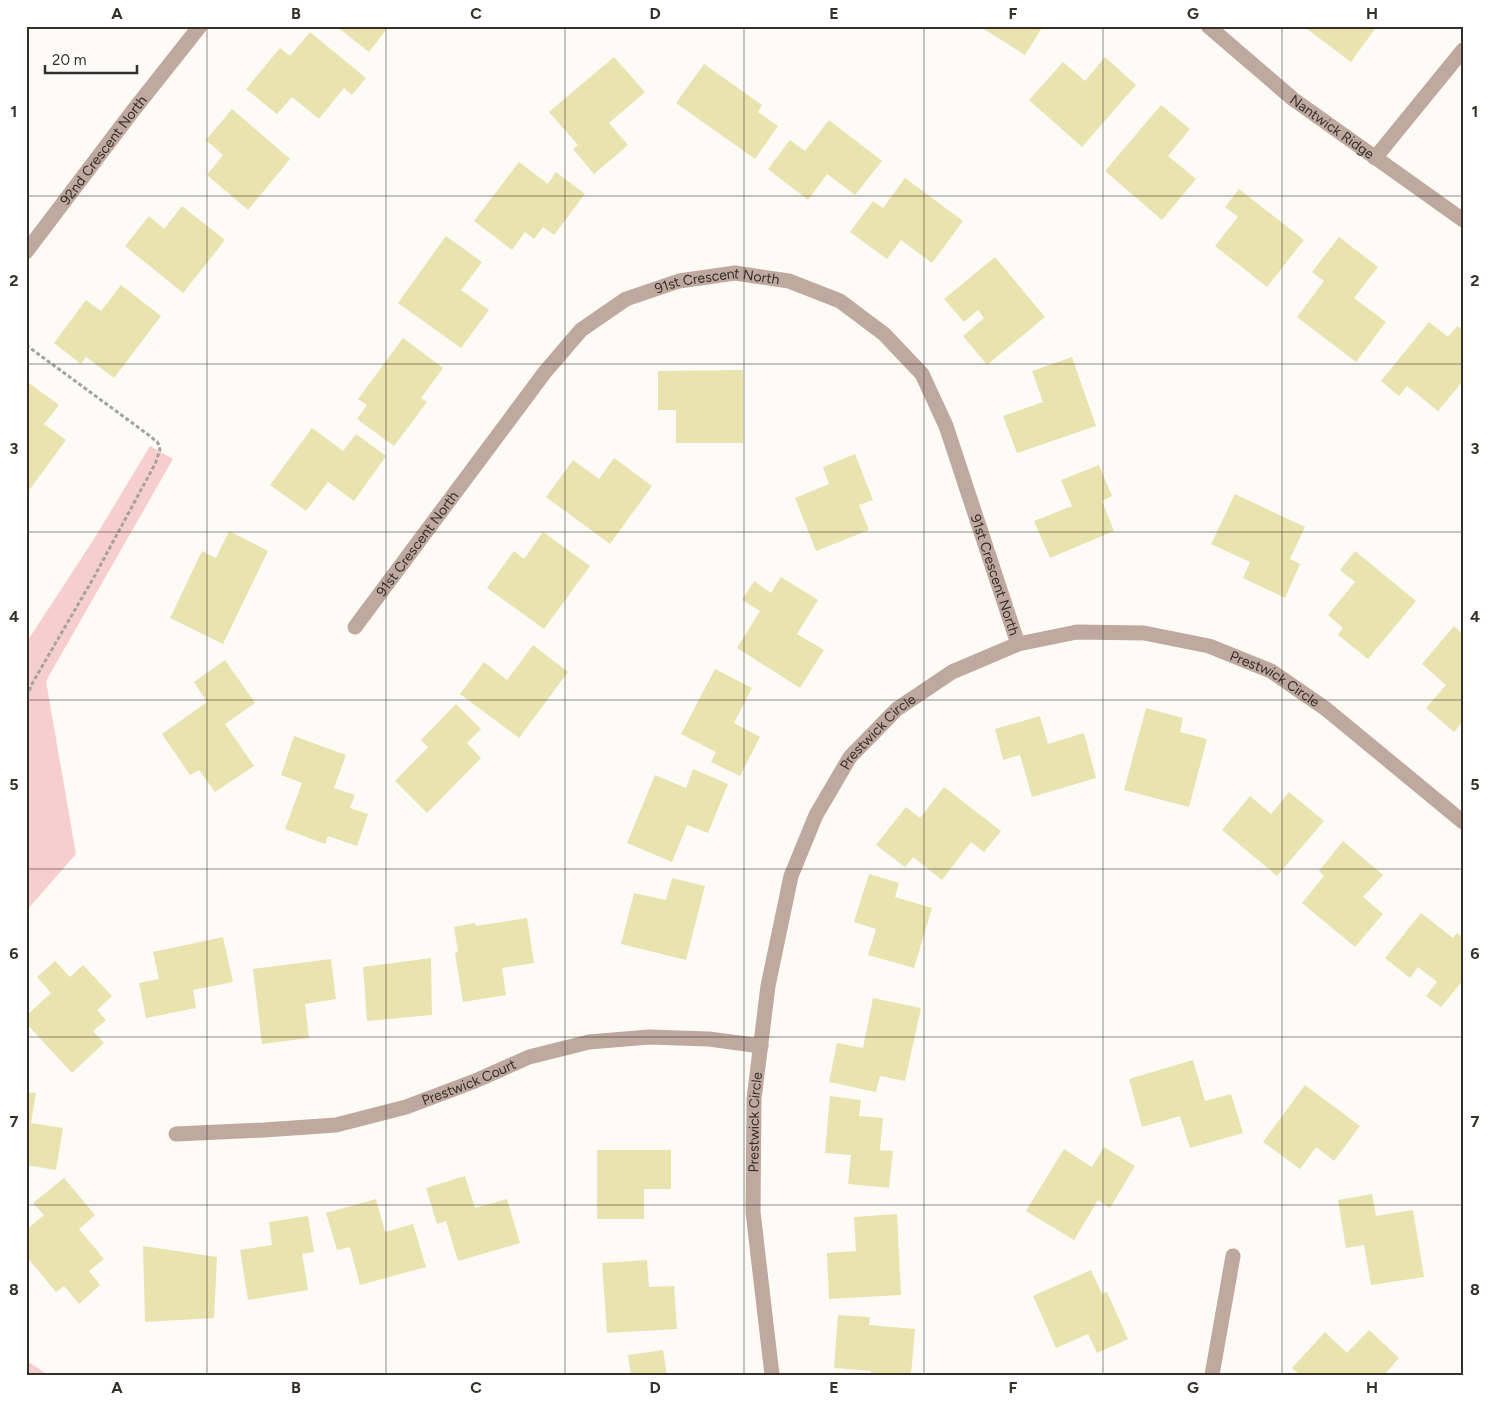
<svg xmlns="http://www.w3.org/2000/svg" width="1489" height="1401" viewBox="0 0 1489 1401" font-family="Figtree,sans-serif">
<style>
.green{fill:#f7cece}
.building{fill:#e9e3b0}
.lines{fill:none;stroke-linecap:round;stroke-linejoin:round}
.path{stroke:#a6a29c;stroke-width:3;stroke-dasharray:4 2.5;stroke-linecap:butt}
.minor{stroke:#bfa89e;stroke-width:15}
.grid{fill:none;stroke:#342f28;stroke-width:1;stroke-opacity:0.55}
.labels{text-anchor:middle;stroke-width:4;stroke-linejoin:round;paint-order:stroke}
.street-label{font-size:14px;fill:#342f28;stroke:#fff}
.neatline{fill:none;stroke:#342f28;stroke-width:2}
.grid-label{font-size:16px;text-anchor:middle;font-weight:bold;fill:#342f28}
</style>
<rect width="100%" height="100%" fill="#fefbf7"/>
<g class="green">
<path d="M150 446 173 459 46 681 76 854 26 911V643L94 539Z"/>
<path d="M26 1360 48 1375H26Z"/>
</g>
<g class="building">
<path d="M336 26H389L369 52Z"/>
<path d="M979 26H1043L1025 55Z"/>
<path d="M1303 26H1377L1351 62Z"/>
<path d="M310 32 366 78 352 95 344 88 319 119 292 97 277 114 246 89 280 48 290 56Z"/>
<path d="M614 57 645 92 609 123 628 145 594 174 573 149 578 145 549 112Z"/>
<path d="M1105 57 1136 85 1082 147 1029 100 1063 62 1085 81Z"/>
<path d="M704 64 762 105 758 112 778 126 755 159 676 103Z"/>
<path d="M1161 105 1190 129 1168 156 1196 179 1162 220 1105 171Z"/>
<path d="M232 109 290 159 248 210 207 175 223 155 206 140Z"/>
<path d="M829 120 882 161 855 195 827 174 808 200 768 169 790 140 805 151Z"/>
<path d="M519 162 548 184 556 172 585 194 554 235 543 227 534 239 525 232 512 250 474 221Z"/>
<path d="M905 178 963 221 932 263 901 240 887 259 850 232 873 201 883 208Z"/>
<path d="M1239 189 1304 240 1267 287 1215 246 1238 217 1225 207Z"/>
<path d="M182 206 225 240 183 293 125 246 149 216 164 229Z"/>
<path d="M446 236 482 262 461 290 489 310 461 348 398 303Z"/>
<path d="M1339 237 1378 267 1354 298 1386 322 1356 362 1297 317 1324 281 1312 272Z"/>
<path d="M995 257 1045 317 987 365 963 336 984 318 978 310 964 322 944 299Z"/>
<path d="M121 285 161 316 114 378 86 357 81 364 54 343 86 300 101 311Z"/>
<path d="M1429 322 1448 337 1457 326 1463 330V383L1462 382 1438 411 1407 386 1399 396 1381 381Z"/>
<path d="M403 338 443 368 421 398 427 402 394 446 357 419 367 405 358 399Z"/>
<path d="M1072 357 1096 426 1017 453 1003 416 1043 402 1032 371Z"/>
<path d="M743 370V443H676V410H658V371Z"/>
<path d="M26 381 59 405 44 424 66 440 30 489 26 487Z"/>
<path d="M312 428 343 451 356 434 386 456 354 501 328 482 306 511 270 485Z"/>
<path d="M855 454 873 500 859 505 869 530 816 551 795 498 829 484 823 467Z"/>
<path d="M614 458 652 486 610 544 546 497 573 460 599 479Z"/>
<path d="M1099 465 1112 496 1102 501 1114 531 1050 558 1034 521 1072 506 1061 480Z"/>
<path d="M1235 494 1305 527 1290 559 1300 564 1285 598 1243 578 1250 562 1211 544Z"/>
<path d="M229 531 268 551 223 644 170 618 202 551 216 558Z"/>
<path d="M543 532 590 566 544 629 487 588 514 551 524 559Z"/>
<path d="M1355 551 1416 601 1368 659 1338 635 1343 628 1328 615 1355 582 1340 570Z"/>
<path d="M781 577 818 600 797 634 824 650 800 688 737 648 760 611 742 600 754 581 771 593Z"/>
<path d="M1454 626 1463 634V721L1454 732 1426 708 1446 685 1422 664Z"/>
<path d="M533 645 568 672 519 738 460 694 484 662 507 680Z"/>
<path d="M225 660 255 703 225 724 254 766 215 792 199 770 190 775 162 734 207 702 194 682Z"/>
<path d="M715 669 752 688 734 723 760 737 740 776 711 762 716 752 681 734Z"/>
<path d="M456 704 481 729 467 743 481 758 427 813 395 781 428 747 421 740Z"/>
<path d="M1146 708 1183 718 1180 732 1207 739 1189 807 1124 790Z"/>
<path d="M1040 716 1048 744 1084 733 1096 778 1032 797 1020 755 1003 760 995 729Z"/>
<path d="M294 736 346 755 334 788 355 795 350 808 368 814 357 846 328 836 325 844 285 829 302 783 281 775Z"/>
<path d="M693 769 728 784 708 833 687 825 672 862 627 843 655 775 686 788Z"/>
<path d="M944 787 1001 831 984 852 971 842 942 880 913 857 905 867 876 845 906 807 920 818Z"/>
<path d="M1289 792 1324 821 1277 876 1222 830 1250 796 1271 814Z"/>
<path d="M1343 841 1383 875 1363 897 1383 914 1355 947 1302 903 1324 876 1319 871Z"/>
<path d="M869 874 899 883 895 897 932 908 914 968 868 955 876 929 854 922Z"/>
<path d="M672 878 705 886 686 960 621 944 634 893 666 900Z"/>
<path d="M1421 913 1453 938 1457 933 1463 938V980L1441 1007 1426 996 1437 982 1418 967 1410 978 1385 958Z"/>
<path d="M527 918 534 963 502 968 506 995 463 1002 455 953 458 952 454 927 475 923 476 926Z"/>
<path d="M223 937 233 982 193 990 196 1008 146 1018 139 983 159 979 153 952Z"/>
<path d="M431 958 432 1015 367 1021 363 967Z"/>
<path d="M331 959 336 999 305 1004 309 1038 262 1044 253 969Z"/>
<path d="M55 961 70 977 83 965 112 996 97 1010 106 1020 93 1031 104 1043 72 1073 26 1023V1016L51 993 37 977Z"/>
<path d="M873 998 921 1008 905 1081 880 1076 876 1092 829 1082 837 1043 863 1048Z"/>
<path d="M1193 1060 1205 1101 1231 1094 1243 1133 1190 1148 1180 1116 1142 1127 1129 1079Z"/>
<path d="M1305 1085 1360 1126 1334 1161 1316 1147 1300 1169 1263 1142Z"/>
<path d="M26 1092 36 1093 31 1123 63 1128 56 1170 26 1165Z"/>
<path d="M830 1096 861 1100 859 1116 883 1118 880 1150 893 1151 889 1188 848 1184 851 1155 825 1153Z"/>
<path d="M1104 1147 1135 1166 1110 1208 1098 1200 1074 1240 1026 1211 1064 1149 1092 1167Z"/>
<path d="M597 1150H671V1189H644V1219H597Z"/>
<path d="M465 1176 475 1208 507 1199 520 1243 458 1261 446 1221 437 1224 426 1188Z"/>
<path d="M64 1178 95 1215 79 1229 104 1259 89 1271 100 1285 79 1304 64 1286 56 1292 26 1256V1230L44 1215 33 1203Z"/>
<path d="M1372 1194 1376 1216 1413 1210 1424 1277 1371 1285 1364 1245 1346 1248 1338 1200Z"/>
<path d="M376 1199 385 1232 413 1224 426 1267 360 1285 350 1247 337 1250 326 1213Z"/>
<path d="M897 1214 901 1295 829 1299 827 1253 856 1251 854 1217Z"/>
<path d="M308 1216 314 1252 302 1254 308 1290 248 1300 240 1250 272 1245 269 1222Z"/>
<path d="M143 1246 217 1257 214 1318 145 1322Z"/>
<path d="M647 1260 649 1287 674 1286 677 1329 607 1333 602 1263Z"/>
<path d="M1091 1270 1102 1294 1107 1292 1128 1339 1097 1353 1088 1334 1056 1348 1033 1296Z"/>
<path d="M838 1315 870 1317 869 1325 915 1329 911 1375H871V1371L834 1368Z"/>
<path d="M1369 1330 1399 1358 1384 1375H1300L1292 1368 1325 1332 1347 1353Z"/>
<path d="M663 1350 667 1375H631L628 1355Z"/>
</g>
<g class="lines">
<path class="path" d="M26 345 150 436 158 443 160 450 155 464 94 577 33 682 26 698"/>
<g class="minor">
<path id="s1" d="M1208 26 1293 99 1463 220"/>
<path d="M1375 158 1463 50"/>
<path id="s2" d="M26 252 132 112 200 26"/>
<path id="s3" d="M355 627 545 372 581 330 626 299 679 281 735 273 789 281 840 301 884 334 922 374 946 426 1018 644"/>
<path id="s4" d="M176 1134 264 1130 336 1125 406 1107 475 1081 529 1057 589 1042 649 1037 709 1039 761 1046"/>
<path id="s5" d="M772 1375 753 1212 754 1099 768 986 791 876 816 815 850 757 897 709 952 672 1018 644 1077 632 1144 633 1209 646 1271 671 1326 709 1463 822"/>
<path d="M1212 1375 1233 1256"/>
</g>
</g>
<path class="grid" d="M207 26V1375M386 26V1375M565 26V1375M744 26V1375M924 26V1375M1103 26V1375M1282 26V1375M26 196H1463M26 364H1463M26 532H1463M26 700H1463M26 869H1463M26 1037H1463M26 1205H1463"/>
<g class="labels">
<g class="street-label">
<text dy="5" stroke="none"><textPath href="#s1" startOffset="160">Nantwick Ridge</textPath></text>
<text dy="5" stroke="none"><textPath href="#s2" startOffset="128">92nd Crescent North</textPath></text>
<text dy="5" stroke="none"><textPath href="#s3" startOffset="522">91st Crescent North</textPath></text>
<text dy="5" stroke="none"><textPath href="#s3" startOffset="104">91st Crescent North</textPath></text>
<text dy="5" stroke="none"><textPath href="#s3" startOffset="974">91st Crescent North</textPath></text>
<text dy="5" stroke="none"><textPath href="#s5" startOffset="1109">Prestwick Circle</textPath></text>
<text dy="5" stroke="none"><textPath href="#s5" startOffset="674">Prestwick Circle</textPath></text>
<text dy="5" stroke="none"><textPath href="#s4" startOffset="300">Prestwick Court</textPath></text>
<text dy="5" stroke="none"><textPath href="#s5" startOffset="254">Prestwick Circle</textPath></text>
</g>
</g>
<rect width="1489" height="1401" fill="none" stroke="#ffffff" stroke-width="55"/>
<path d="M45 65v8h92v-8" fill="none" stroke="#342f28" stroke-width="2.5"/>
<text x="52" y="65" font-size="15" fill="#342f28" stroke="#ffffff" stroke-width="4" paint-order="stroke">20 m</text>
<rect x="28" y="28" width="1434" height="1346" class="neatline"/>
<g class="grid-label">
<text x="117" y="19">A</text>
<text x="296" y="19">B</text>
<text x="476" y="19">C</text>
<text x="655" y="19">D</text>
<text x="834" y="19">E</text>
<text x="1013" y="19">F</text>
<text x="1193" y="19">G</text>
<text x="1372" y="19">H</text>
<text x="14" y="117">1</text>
<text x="1475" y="117">1</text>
<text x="14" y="286">2</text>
<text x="1475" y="286">2</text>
<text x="14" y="454">3</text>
<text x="1475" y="454">3</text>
<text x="14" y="622">4</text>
<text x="1475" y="622">4</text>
<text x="14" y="790">5</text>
<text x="1475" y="790">5</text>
<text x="14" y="959">6</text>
<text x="1475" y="959">6</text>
<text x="14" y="1127">7</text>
<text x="1475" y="1127">7</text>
<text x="14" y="1295">8</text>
<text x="1475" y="1295">8</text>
<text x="117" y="1393">A</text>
<text x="296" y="1393">B</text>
<text x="476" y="1393">C</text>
<text x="655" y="1393">D</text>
<text x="834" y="1393">E</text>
<text x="1013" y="1393">F</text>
<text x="1193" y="1393">G</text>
<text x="1372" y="1393">H</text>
</g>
</svg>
